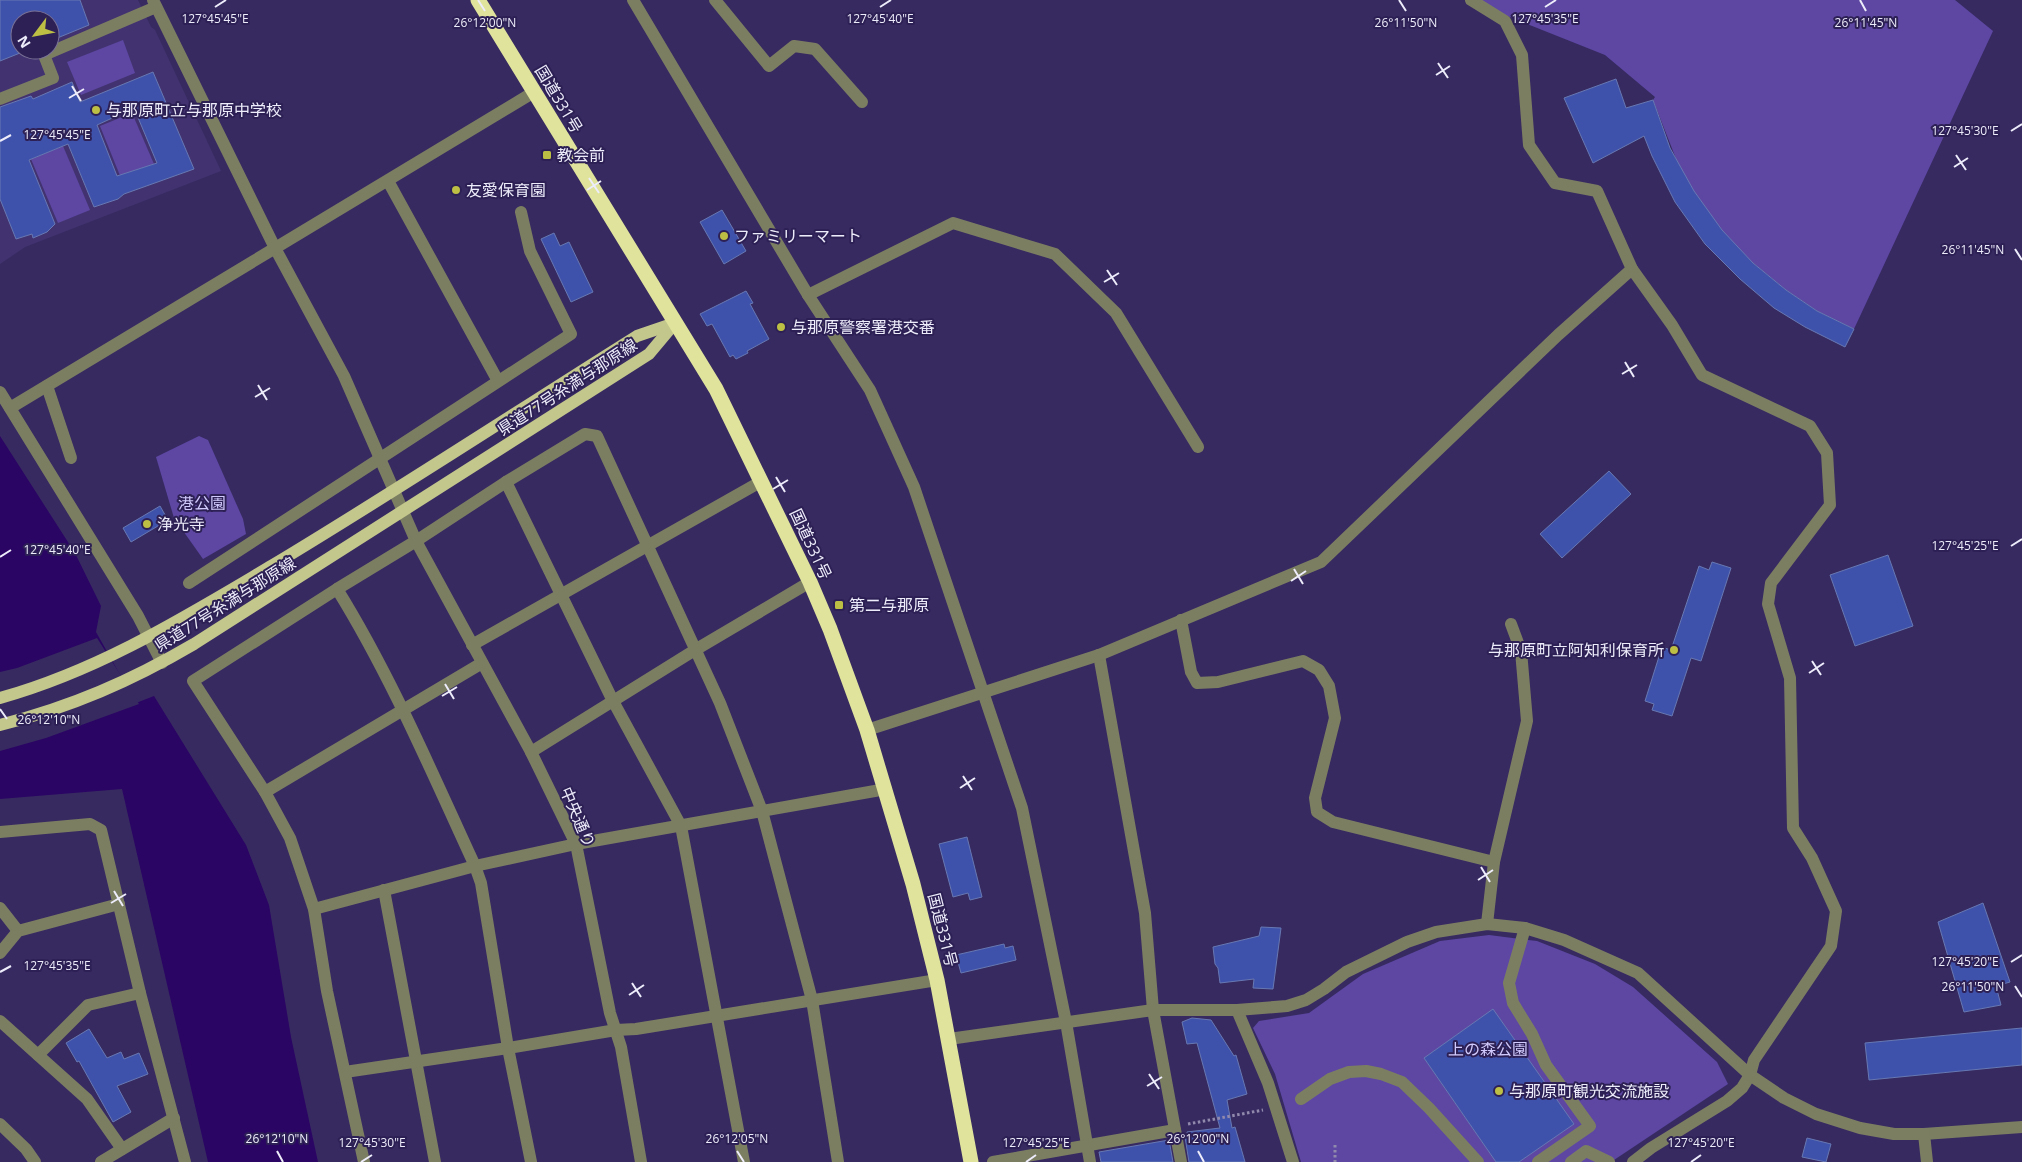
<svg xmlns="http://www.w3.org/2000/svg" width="2022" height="1162" viewBox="0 0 2022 1162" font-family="'Open Sans','Noto Sans JP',sans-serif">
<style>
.built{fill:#423370;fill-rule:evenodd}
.green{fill:#5d47a3}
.water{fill:#2b0564}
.pier{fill:#372a61}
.building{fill:#3f52ab;stroke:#6778b2;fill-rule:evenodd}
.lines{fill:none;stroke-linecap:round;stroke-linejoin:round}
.path{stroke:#918aad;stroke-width:3;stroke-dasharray:2.5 2.5;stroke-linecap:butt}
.minor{stroke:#7c7e62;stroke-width:12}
.major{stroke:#c3c78b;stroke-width:12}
.highway{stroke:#dfe39b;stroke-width:15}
.ticks{fill:none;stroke:#edecfa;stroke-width:2}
.poi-dot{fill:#bcbf44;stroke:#2d2055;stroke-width:2}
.labels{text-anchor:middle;stroke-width:4;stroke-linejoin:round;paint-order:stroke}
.street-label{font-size:16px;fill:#edecfa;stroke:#2d2055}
.poi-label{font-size:16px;fill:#edecfa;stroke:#2d2055;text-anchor:start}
.park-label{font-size:16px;fill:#d1cafc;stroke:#2d2055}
.ticks-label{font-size:12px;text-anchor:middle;fill:#edecfa;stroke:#2d2055;stroke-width:4;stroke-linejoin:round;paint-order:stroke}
</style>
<rect width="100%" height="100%" fill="#372a61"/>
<path class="built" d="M0 0H138L151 27 155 30 221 171 25 247 0 264ZM20 20H50V50H20Z"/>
<g class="green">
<path d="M1467 0H1955L1993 31 1854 329 1817 311 1786 290 1753 263 1693 202 1653 100 1655 97 1605 55Z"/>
<path d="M123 40 135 73 81 95 67 62Z"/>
<path d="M132 113 157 171 123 183 100 126Z"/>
<path d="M63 146 90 210 58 223 31 159Z"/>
<path d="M199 436 208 440 243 519 246 534 203 559 174 518 156 457Z"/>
<path d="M1489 935 1537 941 1595 964 1633 987 1717 1062 1728 1084 1611 1162H1301L1275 1074 1253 1028 1259 1021 1309 1013 1363 974 1440 941Z"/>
</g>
<path class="water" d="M0 436 75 553 101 606 96 632 136 703 154 696 246 845 269 905 291 1037 318 1162H208L122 789 0 799Z"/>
<path class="pier" d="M97 638 139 704 46 738 0 751V672L17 668Z"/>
<g class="building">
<path d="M0 0H80L89 25 50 41V20H20V53L0 61Z"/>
<path d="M153 72 194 169 124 194 118 199 94 207 68 144 29 160 55 224 47 232 33 238 32 234 16 239 0 199V107L31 96 33 99 72 82 80 102ZM134 108 157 163 117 176 97 125Z"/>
<path d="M1616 79 1626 108 1653 100 1670 148 1694 191 1722 230 1753 263 1786 290 1817 311 1854 329 1845 347 1805 327 1774 308 1740 279 1705 244 1675 202 1652 156 1644 136 1593 163 1564 98Z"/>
<path d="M722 210 746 251 724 264 700 222Z"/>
<path d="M554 233 560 246 569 242 593 292 571 302 541 239Z"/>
<path d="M746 291 753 303 750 304 769 339 747 351 748 353 736 359 733 355 730 357 712 324 707 326 700 314Z"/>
<path d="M1609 471 1631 494 1562 558 1540 534Z"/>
<path d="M160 506 168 520 131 542 123 528Z"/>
<path d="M1888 555 1913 626 1855 646 1830 575Z"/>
<path d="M1712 562 1731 568 1701 661 1691 658 1672 716 1652 710 1654 704 1645 701 1662 647 1671 650 1699 566 1709 570Z"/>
<path d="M967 837 982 897 970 900 968 893 953 897 939 844Z"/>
<path d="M1983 903 2010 982 1996 986 2001 1005 1964 1012 1938 922Z"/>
<path d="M1261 927 1281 928 1273 989 1253 988 1254 979 1220 983 1218 968 1215 964 1213 947 1259 936Z"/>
<path d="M1004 944 1005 948 1013 946 1016 960 961 973 956 955Z"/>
<path d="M1493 1009 1574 1124 1519 1162H1496L1424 1058Z"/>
<path d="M1192 1018 1211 1020 1234 1056 1236 1055 1247 1094 1227 1100 1232 1128 1235 1127 1245 1162H1189L1185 1137H1188L1187 1132 1220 1128 1197 1043 1187 1044 1182 1022Z"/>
<path d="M2022 1028V1065L1869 1080 1865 1043Z"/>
<path d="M89 1029 107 1058 121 1052 124 1059 139 1053 148 1074 117 1086 131 1112 113 1122 79 1061 77 1062 66 1043Z"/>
<path d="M1807 1138 1831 1144 1826 1162 1802 1157Z"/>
<path d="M1169 1140 1173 1162H1101L1099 1152Z"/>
</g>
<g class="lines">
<g class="path">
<path d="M1188 1124 1263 1110"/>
<path d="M1335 1145V1162"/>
</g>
<g class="minor">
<path d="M153 0 275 248 344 376 416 541 531 752 576 844 610 1013 621 1047 641 1162"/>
<path d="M633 0 808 295 870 390 914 487 1022 808 1066 1022 1090 1162"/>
<path d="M715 0 769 66 794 46 815 49 862 102"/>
<path d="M1471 0 1505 21 1522 55 1529 145 1555 183 1597 191 1632 269 1672 325 1702 375 1810 426 1827 453 1830 505 1771 583 1768 604 1790 678 1793 828 1812 858 1836 911 1831 946 1754 1060 1750 1075 1742 1088 1727 1101 1651 1148 1633 1162"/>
<path d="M0 99 53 78 44 55 156 7"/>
<path d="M388 181 498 381"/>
<path d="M808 295 953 223 1055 254 1116 313 1198 447"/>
<path d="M47 386 71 458"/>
<path d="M0 392 138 616 162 663"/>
<path d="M10 408 534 92"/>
<path d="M506 482 613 701 681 826 744 1162"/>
<path d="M189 583 571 334 530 251 521 212"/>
<path d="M337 589C391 676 432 773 475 866L481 883 508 1048 531 1162"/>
<path d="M1181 620 1191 672 1197 683 1218 682 1303 661 1319 670 1329 686 1335 718 1315 798 1317 812 1333 822 1494 862 1487 924"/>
<path d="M472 645 762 481"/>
<path d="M1099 655 1145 913 1153 1010 1181 1162"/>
<path d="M867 730 1099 655 1321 562 1558 335 1632 269"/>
<path d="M531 752 695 650 810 582"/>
<path d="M265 792 482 663"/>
<path d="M0 832 90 824 101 830 140 993 185 1162"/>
<path d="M1494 862 1527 721 1521 651 1511 624"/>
<path d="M384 890 435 1162"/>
<path d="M0 908 18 931"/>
<path d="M314 909 475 866 576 844 886 789"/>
<path d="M1525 928 1509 983 1513 1003 1532 1034 1546 1065 1590 1126 1538 1162"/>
<path d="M0 953 18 931 119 904"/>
<path d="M1237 1010 1268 1083 1293 1162"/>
<path d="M0 1021 87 1099 122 1149"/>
<path d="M949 1039 1153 1010H1237L1287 1006 1306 1000 1324 989 1346 972 1407 942 1436 932 1487 924 1525 928 1564 940 1638 973 1750 1075 1784 1098 1816 1114 1860 1128 1894 1134H1924L2022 1127"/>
<path d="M38 1055 88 1005 140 993"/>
<path d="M345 1072 508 1048 616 1030 636 1029 937 980"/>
<path d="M1301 1099 1330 1079 1349 1072 1366 1071 1381 1074 1402 1082 1429 1108 1478 1162"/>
<path d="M0 1124 26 1149 35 1162"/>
<path d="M1924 1134 1927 1162"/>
<path d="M101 1162 174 1118"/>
<path d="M364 1162 327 991 314 909 290 838 265 792 193 681 337 589 416 541 506 482 585 434 597 436 720 703 762 811 812 1000 838 1162"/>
<path d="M993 1162 1175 1130"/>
<path d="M1571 1162 1586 1151 1609 1162"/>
</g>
<g class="major">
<path d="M0 698C100 670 185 617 273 565 396 491 516 412 637 336L675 323"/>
<path d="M0 725C71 707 131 681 194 644L649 354 675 323"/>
</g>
<path class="highway" d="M478 0 716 389 810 582 830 629 867 730 913 884 937 980 971 1162"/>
</g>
<path class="ticks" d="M478 0 485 11M1399 0 1406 11M1860 0 1866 11M215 7 226 0M880 7 891 0M1545 7 1556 0M1438 63 1448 78M1436 75 1450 66M72 86 81 101M69 98 84 89M2011 131 2022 124M0 141 11 135M1956 155 1966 170M1954 167 1968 158M589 178 599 193M587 190 601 181M2015 249 2022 260M1107 270 1117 285M1104 282 1119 273M1625 362 1634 377M1622 374 1637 365M258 385 267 400M255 397 270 388M776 477 785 492M773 489 788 480M2011 546 2022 539M0 557 11 550M1294 569 1303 584M1291 581 1306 571M1812 661 1821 675M1809 673 1824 663M445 684 454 699M442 696 457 687M0 709 7 719M963 776 972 790M960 788 975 778M1481 867 1490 882M1478 880 1493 870M114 891 123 906M111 903 126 894M2011 962 2022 955M0 972 11 966M632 983 641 997M2015 986 2022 997M629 995 644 985M1149 1074 1159 1089M1147 1086 1162 1077M277 1151 283 1162M737 1151 744 1162M1198 1151 1204 1162M361 1162 372 1155M1026 1162 1036 1155M1691 1162 1701 1155"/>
<g class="poi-dot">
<circle cx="96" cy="110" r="5"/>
<rect x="542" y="150" width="10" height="10" rx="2.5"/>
<circle cx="456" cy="190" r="5"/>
<circle cx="724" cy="236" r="5"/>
<circle cx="781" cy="327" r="5"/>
<circle cx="147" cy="524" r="5"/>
<rect x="834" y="600" width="10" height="10" rx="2.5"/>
<circle cx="1674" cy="650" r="5"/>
<circle cx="1499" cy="1091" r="5"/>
</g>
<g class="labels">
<g class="street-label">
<text transform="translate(559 99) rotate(59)" y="6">国道331号</text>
<text transform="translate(567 387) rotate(-33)" y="6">県道77号糸満与那原線</text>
<text transform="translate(811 544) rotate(65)" y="6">国道331号</text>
<text transform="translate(225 604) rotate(-32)" y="6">県道77号糸満与那原線</text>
<text transform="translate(578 817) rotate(67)" y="6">中央通り</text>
<text transform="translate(943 930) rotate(76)" y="6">国道331号</text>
</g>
<g class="poi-label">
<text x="106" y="116">与那原町立与那原中学校</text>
<text x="557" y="161">教会前</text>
<text x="466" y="196">友愛保育園</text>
<text x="734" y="242">ファミリーマート</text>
<text x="791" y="333">与那原警察署港交番</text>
<text x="157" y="530">浄光寺</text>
<text x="849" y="611">第二与那原</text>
<text x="1664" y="656" text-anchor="end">与那原町立阿知利保育所</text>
<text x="1509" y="1097">与那原町観光交流施設</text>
</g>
<g class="park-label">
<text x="202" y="509">港公園</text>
<text x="1488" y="1055">上の森公園</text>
</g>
</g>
<g class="ticks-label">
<text x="215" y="23">127°45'45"E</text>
<text x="880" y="23">127°45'40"E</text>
<text x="1545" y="23">127°45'35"E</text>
<text x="485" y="27">26°12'00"N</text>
<text x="1406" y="27">26°11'50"N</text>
<text x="1866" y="27">26°11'45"N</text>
<text x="1965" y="135">127°45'30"E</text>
<text x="57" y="139">127°45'45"E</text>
<text x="1973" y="254">26°11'45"N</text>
<text x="1965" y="550">127°45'25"E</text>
<text x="57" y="554">127°45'40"E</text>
<text x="49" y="724">26°12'10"N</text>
<text x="1965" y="966">127°45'20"E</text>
<text x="57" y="970">127°45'35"E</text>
<text x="1973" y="991">26°11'50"N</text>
<text x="277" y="1143">26°12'10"N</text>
<text x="737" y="1143">26°12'05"N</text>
<text x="1198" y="1143">26°12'00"N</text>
<text x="372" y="1147">127°45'30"E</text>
<text x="1036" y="1147">127°45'25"E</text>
<text x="1701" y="1147">127°45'20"E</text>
</g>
<g transform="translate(35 35) rotate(238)"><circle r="24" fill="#2d2055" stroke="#7a7297"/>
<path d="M0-4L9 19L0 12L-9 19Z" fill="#bcbf44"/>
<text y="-8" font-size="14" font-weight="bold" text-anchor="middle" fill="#edecfa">N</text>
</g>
</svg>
